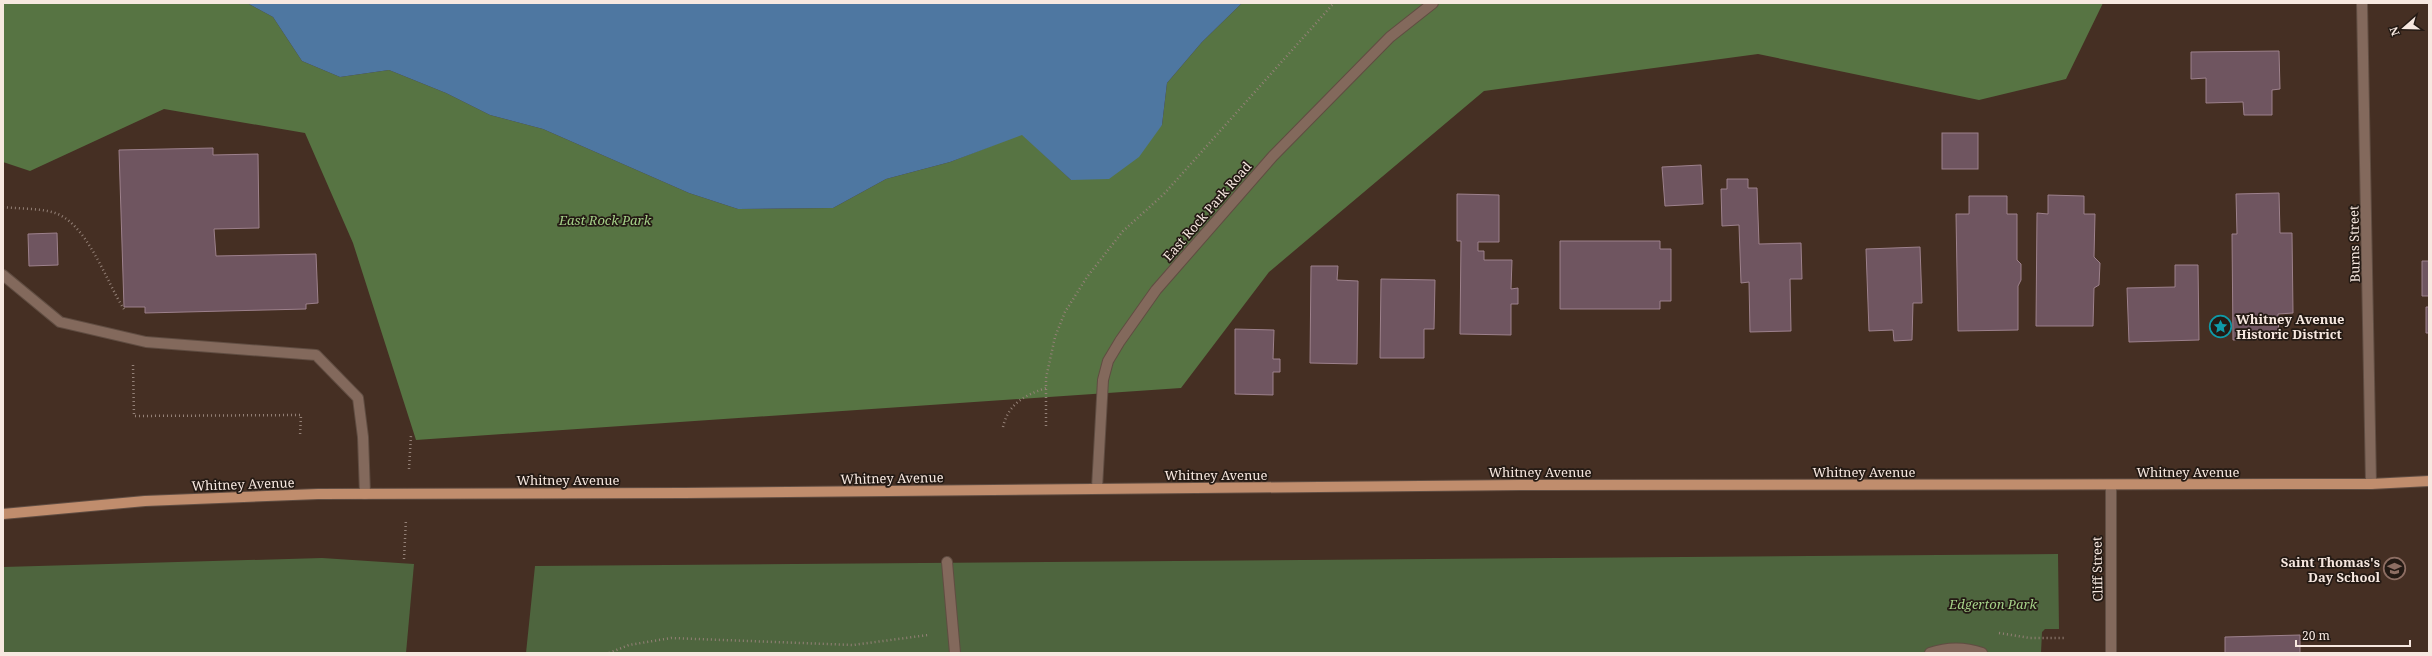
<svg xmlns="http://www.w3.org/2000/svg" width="2432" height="656" viewBox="0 0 2432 656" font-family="'Noto Serif',serif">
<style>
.green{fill:#4e653e}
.forest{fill:#577443}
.water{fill:#4e77a1}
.building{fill:#6f5560;stroke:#9d818c}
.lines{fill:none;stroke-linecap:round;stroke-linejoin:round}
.service-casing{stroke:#604d42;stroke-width:12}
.minor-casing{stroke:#604d42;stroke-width:12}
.primary-casing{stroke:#604d42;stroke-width:12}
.path{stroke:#948177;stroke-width:2.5;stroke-dasharray:1 3;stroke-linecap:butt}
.service{stroke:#83695c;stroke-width:10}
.minor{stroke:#83695c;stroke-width:10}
.primary{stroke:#c08d6d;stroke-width:10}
.labels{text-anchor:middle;stroke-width:3.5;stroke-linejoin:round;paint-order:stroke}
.street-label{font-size:13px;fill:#f7e8e0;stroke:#241a14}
.park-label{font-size:13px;font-style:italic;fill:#a5d188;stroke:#241a14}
.poi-label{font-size:13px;font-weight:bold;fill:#f7e8e0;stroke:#241a14;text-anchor:start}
</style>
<rect width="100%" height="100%" fill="#452f23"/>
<g class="green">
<path d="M2058 554 2059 629H2045L2042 632 2041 653H526L535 566Z"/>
<path d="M322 558 414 564 406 653H3V567Z"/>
</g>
<path class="forest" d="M3 3H247L273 17 302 61 340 77 389 70 446 93 490 115 543 129 689 193 738 209 833 208 886 179 950 162 1022 134 1071 180 1162 125 1167 83 1202 42 1242 3H2103L2066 79 1979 100 1758 54 1484 91 1269 272 1181 388 416 440 353 243 305 133 164 109 30 171 3 162Z"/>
<path class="water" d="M247 3H1242L1202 42 1167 83 1162 125 1139 157 1109 179 1071 180 1022 135 950 162 886 179 833 208 738 209 689 193 543 129 490 115 446 93 389 70 340 77 302 61 273 17Z"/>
<g class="building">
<path d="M2279 51 2280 89 2272 90V115H2244L2243 102 2206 103V78L2191 79V52Z"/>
<rect x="1942" y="133" width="36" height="36"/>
<path d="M213 148V155L258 154 259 228 214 229 216 256 316 254 318 303 306 304V309L145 313V307H124L119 150Z"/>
<path d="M1701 165 1703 204 1665 206 1662 167Z"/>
<path d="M1727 179H1748V188H1757L1759 244 1801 243 1802 279H1790L1791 331 1750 332 1749 282 1741 283 1739 225 1722 226 1721 189H1727Z"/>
<path d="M2279 193 2280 233H2292L2293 313 2278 314 2279 339 2233 340 2232 234H2237L2236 194Z"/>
<path d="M1457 194 1499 195V242H1478V251H1484V260H1512L1511 289 1518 288V304H1511V335L1460 334 1461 241H1457Z"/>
<path d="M2048 195 2084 196V214H2095L2094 257 2100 263 2099 285 2094 288 2093 326H2036L2037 213 2048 214Z"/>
<path d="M1969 196H2007V214H2017V260L2021 264V280L2018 286V330L1958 331 1956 214H1969Z"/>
<path d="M57 233 58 265 29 266 28 234Z"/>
<path d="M1560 241H1660V249H1671V301H1660V309H1560Z"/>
<path d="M1920 247 1922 303H1913L1912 340 1894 341 1893 330 1869 331 1866 249Z"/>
<path d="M2422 261H2429V333H2426V307H2429V296H2422Z"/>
<path d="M2175 265H2198L2199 340 2129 342 2127 288 2175 287Z"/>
<path d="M1311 266H1338L1337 280 1358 281 1357 364 1310 363Z"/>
<path d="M1381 279 1435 280 1434 329H1424V358H1380Z"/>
<path d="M1235 329 1274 330 1273 359H1280V372H1273V395L1235 394Z"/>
<path d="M2300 635V653H2225V637Z"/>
</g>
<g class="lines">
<defs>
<g id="service">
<path d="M3 275 60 322 146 342 316 355 358 398 363 437 365 494"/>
<path d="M947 562 955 653"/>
<path d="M1930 653C1947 647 1965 647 1982 653"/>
</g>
<g id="minor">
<path d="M2362 3 2371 484"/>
<path d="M2111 485V653"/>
<path d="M1097 488 1103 380 1108 361 1120 341 1156 290 1273 156 1390 37 1433 3"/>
</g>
<path id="primary" d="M3 514 145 501 318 494 684 493 1520 485 2371 484 2429 481"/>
</defs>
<use href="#service" class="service-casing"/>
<use href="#minor" class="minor-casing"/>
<use href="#primary" class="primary-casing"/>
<g class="path">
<path d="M3 207C19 209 36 208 52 212 87 221 106 282 124 309"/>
<path d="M133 365 134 416 301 415 300 436"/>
<path d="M1046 426V378L1055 337 1065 312 1087 277 1123 231 1164 194 1334 3"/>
<path d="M1003 427C1008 404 1025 395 1046 388"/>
<path d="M409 469 411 435"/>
<path d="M404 559 406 519"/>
<path d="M1999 633 2030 638H2066"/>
<path d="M609 653 629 645 671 638 853 645 928 635"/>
</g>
<use href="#service" class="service"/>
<use href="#minor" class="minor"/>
<use href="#primary" class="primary"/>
</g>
<defs>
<symbol id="sight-ring" viewBox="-11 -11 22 22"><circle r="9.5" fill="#241a14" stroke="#0f9aa8" stroke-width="1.5"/><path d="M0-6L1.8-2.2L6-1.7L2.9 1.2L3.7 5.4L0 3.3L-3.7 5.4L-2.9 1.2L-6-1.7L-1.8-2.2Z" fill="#0f9aa8"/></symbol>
<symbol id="school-ring" viewBox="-11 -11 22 22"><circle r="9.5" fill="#241a14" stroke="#8d6e63" stroke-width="1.5"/><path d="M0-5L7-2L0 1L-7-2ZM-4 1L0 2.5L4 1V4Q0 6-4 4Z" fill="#8d6e63"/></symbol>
</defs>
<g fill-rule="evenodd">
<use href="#sight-ring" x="2208" y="314" width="25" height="25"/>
<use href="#school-ring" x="2382" y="556" width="25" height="25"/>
</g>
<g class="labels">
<g class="street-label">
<text transform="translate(1207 211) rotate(-49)" y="5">East Rock Park Road</text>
<text transform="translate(2354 244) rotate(-91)" y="5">Burns Street</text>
<text x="1540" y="477">Whitney Avenue</text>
<text x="1864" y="477">Whitney Avenue</text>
<text x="2188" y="477">Whitney Avenue</text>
<text x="1216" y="480">Whitney Avenue</text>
<text transform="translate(892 478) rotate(-1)" y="5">Whitney Avenue</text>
<text x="568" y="485">Whitney Avenue</text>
<text transform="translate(243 484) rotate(-2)" y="5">Whitney Avenue</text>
<text transform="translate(2097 569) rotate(-91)" y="5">Cliff Street</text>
</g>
<g class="park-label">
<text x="605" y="225">East Rock Park</text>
<text x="1993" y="609">Edgerton Park</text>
</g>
<g class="poi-label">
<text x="2236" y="324">Whitney Avenue<tspan x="2236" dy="15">Historic District</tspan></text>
<text x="2380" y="567" text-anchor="end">Saint Thomas's<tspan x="2380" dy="15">Day School</tspan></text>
</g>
</g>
<rect width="2432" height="656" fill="none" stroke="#f7e8e0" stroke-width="8"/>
<g transform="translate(2404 28) rotate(250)" stroke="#241a14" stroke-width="3" paint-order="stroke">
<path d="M0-3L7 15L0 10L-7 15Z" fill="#f7e8e0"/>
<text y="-6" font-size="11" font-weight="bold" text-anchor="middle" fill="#f7e8e0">N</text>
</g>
<path d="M2296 640v6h114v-6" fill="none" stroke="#f7e8e0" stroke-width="2"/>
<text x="2302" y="640" font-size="12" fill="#f7e8e0" stroke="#241a14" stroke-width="3" paint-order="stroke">20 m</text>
</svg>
